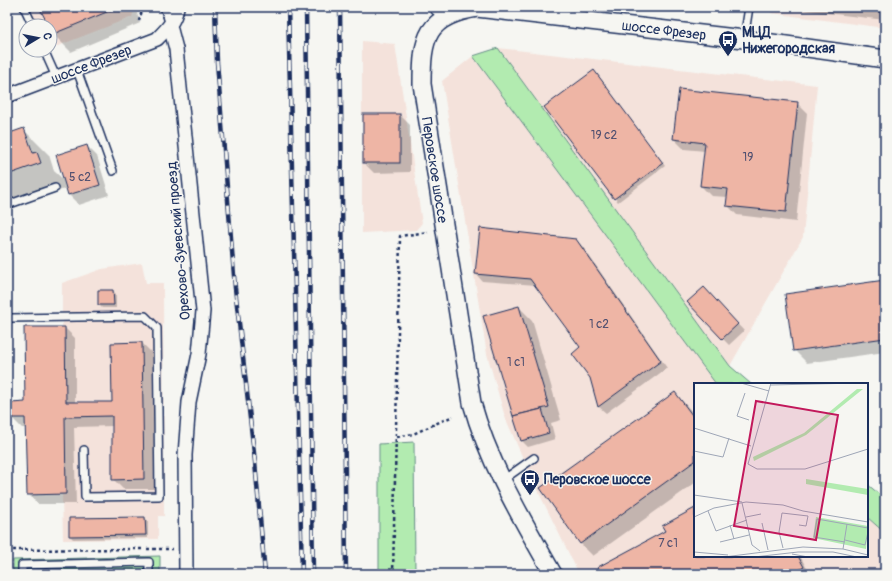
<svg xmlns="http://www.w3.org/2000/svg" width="892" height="581" viewBox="0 0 892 581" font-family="Pangolin,sans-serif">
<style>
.built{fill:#f4e2db}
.green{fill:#b2ebb0;stroke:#668d87}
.shadow{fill:#0003}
.building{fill:#eeb5a5;stroke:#1b2f5e}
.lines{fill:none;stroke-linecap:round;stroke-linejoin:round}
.service-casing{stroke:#1b2f5e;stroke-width:10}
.minor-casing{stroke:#1b2f5e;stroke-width:16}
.tertiary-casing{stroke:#1b2f5e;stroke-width:20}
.path{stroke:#1b2f5e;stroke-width:2.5;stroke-dasharray:3 3;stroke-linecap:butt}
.service{stroke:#f6f6f2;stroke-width:7}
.minor{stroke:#f6f6f2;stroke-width:13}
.tertiary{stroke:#f6f6f2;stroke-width:17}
.rail-casing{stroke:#1b2f5e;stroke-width:4.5}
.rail{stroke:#f6f6f2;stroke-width:3;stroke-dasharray:9;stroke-linecap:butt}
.labels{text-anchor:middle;stroke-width:3;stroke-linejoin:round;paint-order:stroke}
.number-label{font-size:12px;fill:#505070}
.street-label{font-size:14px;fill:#1b2f5e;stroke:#f6f6f2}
.poi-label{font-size:14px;font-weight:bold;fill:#1b2f5e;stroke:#f6f6f2;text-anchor:start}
.inset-road{fill:none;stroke:#9ea6b7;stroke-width:1}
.view{fill:#c2185b;fill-opacity:0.15;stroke:#c2185b;stroke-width:2}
.inset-edge{fill:none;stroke:#1b2f5e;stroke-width:2}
</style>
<rect width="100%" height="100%" fill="#f6f6f2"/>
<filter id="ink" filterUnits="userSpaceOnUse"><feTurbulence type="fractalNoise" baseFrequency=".025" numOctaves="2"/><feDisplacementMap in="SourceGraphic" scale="8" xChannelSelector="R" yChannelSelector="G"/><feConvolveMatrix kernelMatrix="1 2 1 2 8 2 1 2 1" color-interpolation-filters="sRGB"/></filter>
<g filter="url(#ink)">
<g class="built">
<path d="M28 7H135L132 17 50 49V26H38Z"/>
<path d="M772 7H885V28L771 13Z"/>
<path d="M362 41 395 44 422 223 416 230 362 233Z"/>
<path d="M498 48 817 85 803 237 730 366Z"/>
<path d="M473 56 716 384H695V556H867V517L885 533V574H579L532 479 505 417 487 354 442 81Z"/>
<path d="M142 263 146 283H163L164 516H158V539L63 540 62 495H27L25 418H11V403L25 402 24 327H62V283L102 269Z"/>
</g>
<g class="green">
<path d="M498 48 730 366 751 384H716L473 56Z"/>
<path d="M414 442 415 574H379V444Z"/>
<path d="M867 484 885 499V533L867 517Z"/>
<path d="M160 556V574H13V560Z"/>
</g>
<g class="shadow">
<path d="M40 7H135L140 23 71 52 53 34Z"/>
<path d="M783 7H885V20L784 8Z"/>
<path d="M597 74 665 166 618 202 546 107Z"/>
<path d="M797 103 807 113 796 222 737 215 727 205 728 197 711 196 701 186 705 151 684 149 674 139Z"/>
<path d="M400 115 410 125V172L374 173 364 163Z"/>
<path d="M23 129 49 155 54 171 65 181 87 146 97 156 109 195 79 205 69 195 67 188 7 209V135Z"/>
<path d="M481 229 576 240 583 247 667 368 606 413 599 407 581 347 536 285 482 281 476 274Z"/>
<path d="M885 281V352L807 363 794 350Z"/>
<path d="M113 291 116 294V308H102L99 305Z"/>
<path d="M710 295 744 331 729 345 722 338Z"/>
<path d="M519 307 532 320 561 420 551 423 555 439 528 447 521 440 484 317Z"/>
<path d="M65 328 75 338V403H113L142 343 152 353 154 489H123L113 479V426L74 427 76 504H38L28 494 26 428H22L12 418V404L26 403Z"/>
<path d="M675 393 695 415V483L593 556 580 543Z"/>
<path d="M695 509V556H800L810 574H595L667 531Z"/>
<path d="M145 518 148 521V538L73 539 70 536Z"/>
</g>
<g class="building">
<path d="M39 7H119L53 34Z"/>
<path d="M844 7H885V12Z"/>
<path d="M594 70 663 163 614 199 544 107Z"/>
<path d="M679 89 798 102 786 212 726 206 728 189 700 186 705 143 673 139Z"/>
<rect x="363" y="114" width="37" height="49"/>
<path d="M24 128 33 153 37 152 41 163 7 175V134Z"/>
<path d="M87 145 100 185 68 195 56 155Z"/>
<path d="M480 228 576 239 661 361 598 407 590 378 572 354 580 347 530 279 475 274Z"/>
<path d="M885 280V338L793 351 785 294Z"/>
<path d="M704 287 738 324 722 339 687 302Z"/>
<path d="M98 290H113L114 305H98Z"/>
<path d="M519 306 549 407 513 416 483 316Z"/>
<path d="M24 327H65L66 402H112L111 343 142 342 144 479 112 480V416L65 417 66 494 27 495 25 418H11V403L25 402Z"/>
<path d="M675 392 695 419V461L580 544 540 488Z"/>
<path d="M542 409 549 433 521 441 513 416Z"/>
<path d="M695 508V556H798L804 567 792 574H593L600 570 598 567 665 531 662 526Z"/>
<path d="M145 517 146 535 69 536V518Z"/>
</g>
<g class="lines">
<defs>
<g id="service">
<path d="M24 7 33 26"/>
<path d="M164 7 170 25"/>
<path d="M431 7 444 18"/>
<path d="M576 20 578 7"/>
<path d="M744 39 749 7"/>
<path d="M44 50 56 77"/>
<path d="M77 70 113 171"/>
<path d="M7 205 55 188"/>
<path d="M7 320 11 318 145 316 157 328 159 496 85 497 84 450"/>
<path d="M503 480 534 458"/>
<path d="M22 574V565L149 562V574"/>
</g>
<g id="minor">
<path d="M170 26 176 49 203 311 199 354 189 402 185 455 186 574"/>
<path d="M7 96 157 39C167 29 175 21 177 7"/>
</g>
<path id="tertiary" d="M553 574C522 519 489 464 472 403L422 84C422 38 426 16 477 8L744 39 885 59"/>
</defs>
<use href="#service" class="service-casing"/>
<use href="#minor" class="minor-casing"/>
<use href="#tertiary" class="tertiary-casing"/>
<g class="path">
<path d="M139 21 143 7"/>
<path d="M7 411H11"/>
<path d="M397 437 413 434 453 416"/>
<path d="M147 549H172"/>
<path d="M7 550 142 549"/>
<path d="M393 574 400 236 428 232"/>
</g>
<use href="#service" class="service"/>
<use href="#minor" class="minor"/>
<use href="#tertiary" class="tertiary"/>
<defs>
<g id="rail">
<path d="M215 7 217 62 235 288 255 462 265 574"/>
<path d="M288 7 302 574"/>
<path d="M306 7 313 574"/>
<path d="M340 7 346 574"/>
</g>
</defs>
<use href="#rail" class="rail-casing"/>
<use href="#rail" class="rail"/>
</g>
</g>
<defs>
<symbol id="bus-pin" viewBox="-11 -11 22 30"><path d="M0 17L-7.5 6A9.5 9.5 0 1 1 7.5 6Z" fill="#1b2f5e" stroke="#f6f6f2"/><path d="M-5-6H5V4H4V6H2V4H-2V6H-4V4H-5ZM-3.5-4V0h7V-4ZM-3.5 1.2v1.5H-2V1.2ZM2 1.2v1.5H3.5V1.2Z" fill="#fff"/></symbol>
</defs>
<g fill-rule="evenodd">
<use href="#bus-pin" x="717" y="29" width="22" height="30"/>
<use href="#bus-pin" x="519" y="468" width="22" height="30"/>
</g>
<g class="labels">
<g class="number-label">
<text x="604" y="139">19 с2</text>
<text x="748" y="161">19</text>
<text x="80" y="181">5 с2</text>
<text x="599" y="328">1 с2</text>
<text x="516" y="366">1 с1</text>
<text x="668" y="547">7 с1</text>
</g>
<g class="street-label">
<text transform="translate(664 30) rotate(7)" y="5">шоссе Фрезер</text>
<text transform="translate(91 64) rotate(-21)" y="5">шоссе Фрезер</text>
<text transform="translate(435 170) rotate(81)" y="5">Перовское шоссе</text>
<text transform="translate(178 241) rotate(-95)" y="5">Орехово-Зуевский проезд</text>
</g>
<g class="poi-label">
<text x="742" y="37">МЦД<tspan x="742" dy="16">Нижегородская</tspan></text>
<text x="544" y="484">Перовское шоссе</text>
</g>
</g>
<g transform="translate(694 383)">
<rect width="174" height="174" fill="#f6f6f2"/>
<path d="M163 6H169L112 52 60 78 59 74 110 50ZM112 96 174 106V112L112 101ZM122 134 174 143 172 166 119 155Z" fill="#b2ebb0"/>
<path class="inset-road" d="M47 0 75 8M76 2 165 0M51 10 43 33 55 37M0 45 57 63M0 68 29 74 35 55M54 81 63 86H111L174 66M54 81 77 0M0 112 48 119M48 120 58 162 66 168M14 128 22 148 53 137M0 134 20 125 52 119 89 122 109 128 174 139M52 134 67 131M68 140 74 167M36 142 40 156M151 157 171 162 174 149M26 159 55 152M151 159 120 154 123 136 174 145M89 165 85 149 88 130 114 133 112 143 105 142M149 166 153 141M0 169 34 172M98 171 114 174M30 174 109 164 149 166 174 172M60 174 104 169H139L163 174"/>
<path class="view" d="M62 18 144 32 122 157 40 143Z"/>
<rect width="174" height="174" class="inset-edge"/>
</g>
<rect width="892" height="581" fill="none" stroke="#f6f6f2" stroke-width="24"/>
<rect x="12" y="12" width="868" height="557" fill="none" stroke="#1b2f5e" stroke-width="1.5" filter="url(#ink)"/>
<g transform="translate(38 38) rotate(80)"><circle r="19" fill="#f6f6f2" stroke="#9ea6b7"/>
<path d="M0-3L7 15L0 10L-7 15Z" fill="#1b2f5e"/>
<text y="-6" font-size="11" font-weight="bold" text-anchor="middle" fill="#1b2f5e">С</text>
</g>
</svg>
